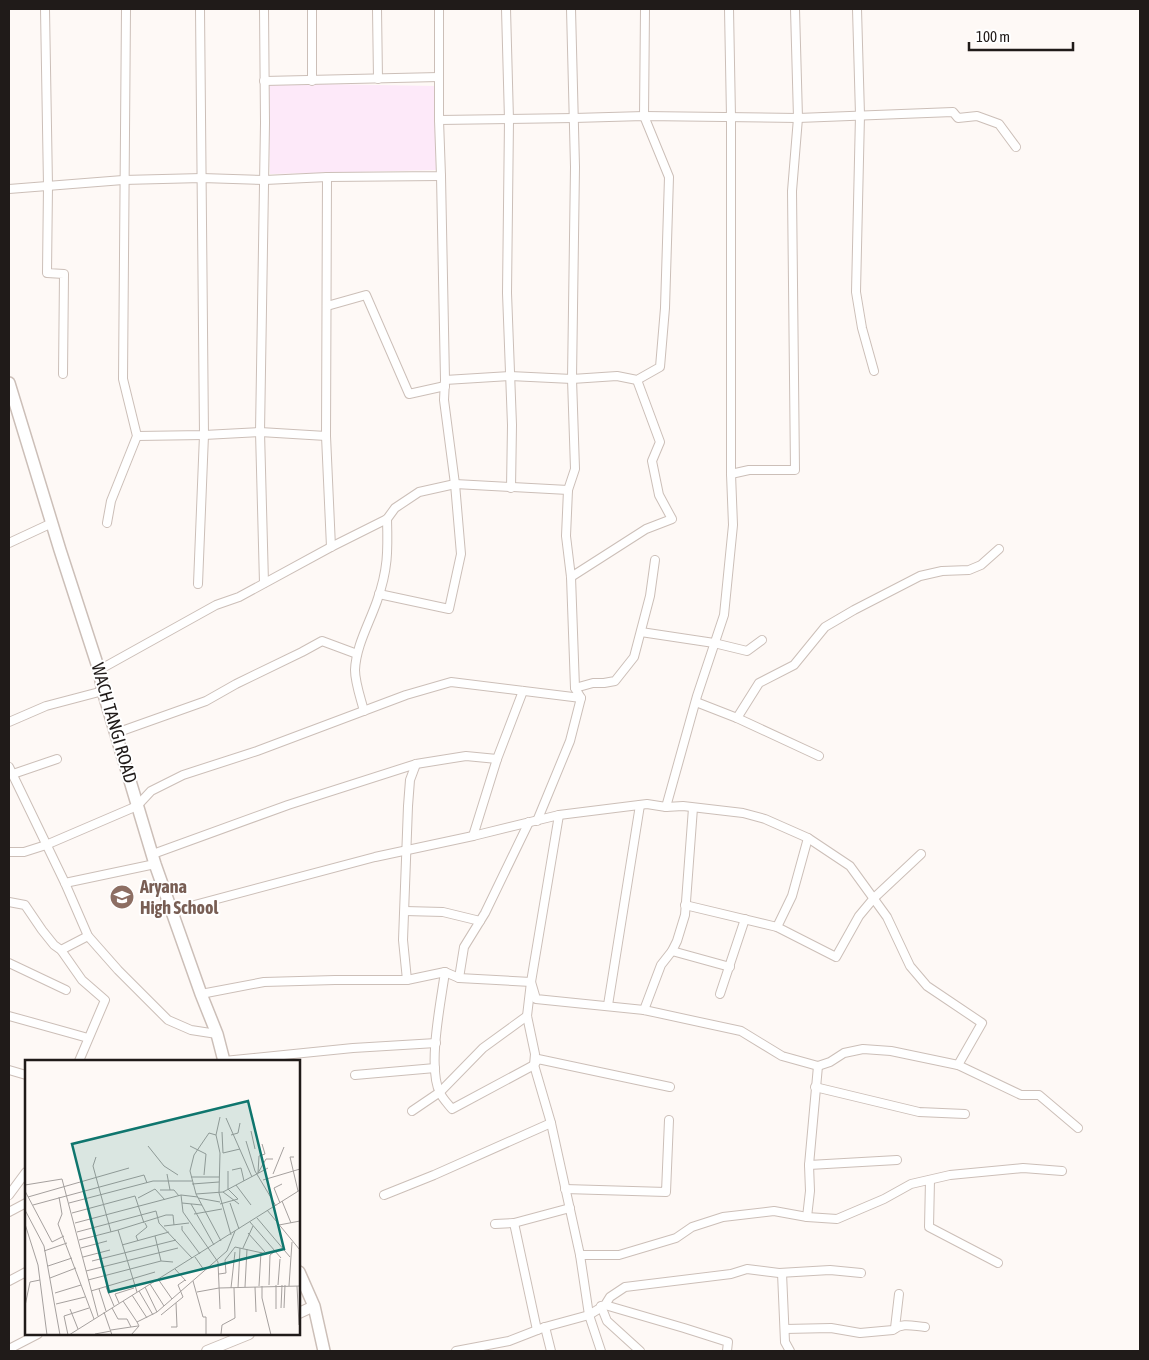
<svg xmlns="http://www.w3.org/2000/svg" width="1149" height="1360" viewBox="0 0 1149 1360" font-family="'Asap Condensed',sans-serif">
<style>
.education{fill:#fde9f9}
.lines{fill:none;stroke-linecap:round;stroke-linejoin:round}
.minor-casing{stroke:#ccbfb8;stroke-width:10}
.tertiary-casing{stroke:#ccbfb8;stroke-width:12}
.secondary-casing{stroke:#ccbfb8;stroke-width:14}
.minor{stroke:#fff;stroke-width:8}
.tertiary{stroke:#fff;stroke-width:10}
.secondary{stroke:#fff;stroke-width:11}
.labels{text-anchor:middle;stroke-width:4;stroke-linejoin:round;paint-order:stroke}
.street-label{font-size:18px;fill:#201b19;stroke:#fff}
.education-label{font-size:18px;font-weight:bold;fill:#785e54;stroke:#fff;text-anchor:start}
.inset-road{fill:none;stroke:#a5a09e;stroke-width:1}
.view{fill:#0f766e;fill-opacity:0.15;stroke:#0f766e;stroke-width:2.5}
.inset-edge{fill:none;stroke:#201b19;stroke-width:2.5}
</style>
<rect width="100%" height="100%" fill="#fef9f6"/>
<path class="education" d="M268 83 434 86 436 170 270 174Z"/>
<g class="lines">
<defs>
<g id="minor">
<path d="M45 9 48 186 47 273 64 274 63 374"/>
<path d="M264 9 265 123 260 432 264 583"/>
<path d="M312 9V81"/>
<path d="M377 9 378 79"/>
<path d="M506 9 509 120 507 293 512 425 511 488"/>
<path d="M857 9 860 115 856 292 862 328 874 371"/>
<path d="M264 81 439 77"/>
<path d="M439 120 574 118 644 116 798 118 953 112 958 118 977 116 999 124 1016 147"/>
<path d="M327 177 326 436 331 547"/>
<path d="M9 189 123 180 202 178 265 180 327 177 441 176 439 120V9"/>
<path d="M327 306 366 295 409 394 445 386"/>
<path d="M445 380 510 376 572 379 617 376 637 380 660 367 665 308 669 177 644 116 645 9"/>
<path d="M137 436 204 435 260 432 326 436"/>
<path d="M731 474 749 470H795L792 191 798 118 795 9"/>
<path d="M107 523 111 501 137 436 123 379 126 9"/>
<path d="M9 543 52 523"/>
<path d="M571 577 646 529 672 519 659 495 652 461 660 442 637 380"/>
<path d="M198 584 204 435 200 9"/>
<path d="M379 594 449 609 461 554 455 484 444 400 445 380 441 176"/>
<path d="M641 632 714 643 747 651 762 640"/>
<path d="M99 670 216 605 239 597 331 547 387 519 395 508 419 492 455 484 568 490"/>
<path d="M575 688 593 683H604L615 681 634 657 650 596 655 560"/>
<path d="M696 702 737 718 819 756"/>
<path d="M364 711C361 699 355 683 355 670 356 646 369 624 377 601 388 570 388 551 387 519"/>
<path d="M737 718 759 683 794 665 825 627 854 610 920 576 942 571 969 570 981 565 999 549"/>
<path d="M9 722 46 706 103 691"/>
<path d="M116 733 206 701 236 684 302 652 322 641 357 654"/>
<path d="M9 767 65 883 88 936 118 970 168 1020 191 1030 217 1034"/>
<path d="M13 774 57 759"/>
<path d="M666 807 697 696 724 615 733 525 731 474V117L729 9"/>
<path d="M559 815 531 982 527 1016 535 1054 534 1065 551 1123 580 1255 589 1315 601 1351"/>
<path d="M537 821 570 741 581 698 575 688 571 577 566 536 568 490 575 469 572 379 575 167 571 9"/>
<path d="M473 836 497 759 523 691"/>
<path d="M9 852H24L46 845 137 806 151 791 183 775 257 751 406 695 451 682 581 698"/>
<path d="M153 854 288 805 416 764 466 756 497 759"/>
<path d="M65 883 155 864"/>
<path d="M9 902 25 905 42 930 54 945 61 950 82 980 105 1000 79 1061"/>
<path d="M685 905 777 927 836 957 859 916 874 898 921 854"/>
<path d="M172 911 375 857 473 836 559 815 647 804 666 807 683 806 743 813 765 819 808 838 850 866 887 917 910 966 927 986 982 1023 958 1065"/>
<path d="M405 911 443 912 480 921"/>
<path d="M777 927 792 896 808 838"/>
<path d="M61 950 88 936"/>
<path d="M672 951 730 967"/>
<path d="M9 963 66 990"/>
<path d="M445 972C441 1001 427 1068 440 1093 443 1099 448 1104 452 1109L534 1065 538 1059 670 1087"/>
<path d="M459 978 464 947 485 913 529 822"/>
<path d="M407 980 403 940 408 806 410 780 416 764"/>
<path d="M201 994 264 982 335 980H407L445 972 459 978 531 982 536 999 644 1010 741 1031 782 1056 818 1066 830 1062 844 1053 863 1049 891 1051 958 1065 1021 1095H1039L1078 1128"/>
<path d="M720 994 745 919"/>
<path d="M608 1005 640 805"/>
<path d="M644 1010 661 965 672 951 677 941 685 915 693 808"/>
<path d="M9 1016 88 1038"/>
<path d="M224 1061 353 1048 436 1043"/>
<path d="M9 1070 26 1075"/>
<path d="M355 1075 435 1068"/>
<path d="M815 1087 919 1112 965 1114"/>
<path d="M412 1111 440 1092 483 1048 527 1016"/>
<path d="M809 1165 897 1160"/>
<path d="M930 1180 929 1227 998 1263"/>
<path d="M565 1189 666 1192 669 1120"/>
<path d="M9 1195 26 1172"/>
<path d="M384 1195 434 1175 551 1123"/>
<path d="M9 1212 26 1203"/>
<path d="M807 1217 810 1191 809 1165 818 1066"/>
<path d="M514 1223 537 1330"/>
<path d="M495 1224 514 1223 570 1208"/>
<path d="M580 1255H619L676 1238 692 1227 723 1217 774 1211 807 1217 837 1219 884 1199 911 1184 950 1175 1023 1168 1062 1171"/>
<path d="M782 1273 785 1342 790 1351"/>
<path d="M9 1281 26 1272"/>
<path d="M605 1305 684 1328 728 1342 727 1351"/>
<path d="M601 1306 607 1321 640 1351"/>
<path d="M545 1327 551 1351"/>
<path d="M895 1328 899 1294"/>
<path d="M785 1329 831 1328 860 1333 893 1330C902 1322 913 1326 925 1327"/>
<path d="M9 1349 38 1334"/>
<path d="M456 1351 509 1341 545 1327 589 1315 605 1305 610 1297 625 1287 731 1274 747 1269 779 1273 830 1270 861 1273"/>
</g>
<g id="tertiary">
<path d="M299 1313 314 1306"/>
<path d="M207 1351 249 1334"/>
</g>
<g id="secondary">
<path d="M9 383 60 550 99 670 103 691 155 864 201 994 217 1034 224 1061"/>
<path d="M299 1272 314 1306 324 1351"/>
</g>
</defs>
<use href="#minor" class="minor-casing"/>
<use href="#tertiary" class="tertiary-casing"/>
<use href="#secondary" class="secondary-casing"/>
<use href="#minor" class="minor"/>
<use href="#tertiary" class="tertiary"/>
<use href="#secondary" class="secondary"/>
</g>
<defs>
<symbol id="school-disc" viewBox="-11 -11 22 22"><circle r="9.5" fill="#8d6e63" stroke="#fff"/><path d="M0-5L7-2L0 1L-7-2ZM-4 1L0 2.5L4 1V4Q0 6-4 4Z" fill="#fff"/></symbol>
</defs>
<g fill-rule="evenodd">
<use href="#school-disc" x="108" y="883" width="28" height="28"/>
</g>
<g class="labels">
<g class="street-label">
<text transform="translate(114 723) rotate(74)" y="6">WACH TANGI ROAD</text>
</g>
<g class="education-label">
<text x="140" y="893">Aryana<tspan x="140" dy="21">High School</tspan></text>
</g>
</g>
<g transform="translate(25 1060)">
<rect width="275" height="275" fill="#fef9f6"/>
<path class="inset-road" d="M195 57 191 75 195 93 194 133 206 175M201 58 227 117M226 71 230 89M197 72 198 93M191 75 184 73 169 95 165 111 171 134 196 181M206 75 213 73 215 63M221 81 230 111 251 146M123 86 139 106 153 115M165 86 181 94 179 115M198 93 215 89M71 97 68 106 86 172M269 97H265L273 131M207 110 216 108 219 121M233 113 234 96 240 94 237 84M233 113 241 99H248M142 114 145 130M248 114 259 87M166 117H194M238 120 275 109M167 124 194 122M0 125 37 119 73 256M211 125 226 145M135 130H149L154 136M0 131 27 182 39 176M198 132 214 144M171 134 198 132 243 108M156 135 158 152 193 202 195 249M3 137 104 108M34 137 37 154 33 164 69 259M113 138 130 129 140 140M173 138 195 142M257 141 266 163M44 143 128 121H167M157 143 177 145M205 143 214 169M255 143 249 128 257 124M166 144 189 185M195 144 213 139 203 129V111M8 145 119 115 122 123M0 150 19 186 35 275M242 150 275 190M131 151 134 163 167 198M47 153 110 136 119 163M169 154 197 149M232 158 265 197M225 162 256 198M50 163 156 135 173 137M0 164 13 205 22 275M254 165 275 161M139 166 164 163M157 166V170L175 194M93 170 141 155H148L149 165M52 172 131 151M223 173 240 192M130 176 136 201M54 180 93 170 112 232M113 181 111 176 122 167 120 163M97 185 144 172M56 188 82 181M218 188 228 166M19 191 42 183M58 197 85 190M170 197 179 210M67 201 151 180M23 206 47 198M150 209 161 221M61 211 153 188M194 214 201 213 200 200 210 187 242 194M25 218 51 208M133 219 147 239M63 220 136 201 148 202M168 221 178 257H181V275M125 224 139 246M244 225 245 195 250 191M253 225 255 199M234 226 236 192M237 226V238L246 275M264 226 267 182M272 226 274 265M81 227 89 246M120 227 132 252M220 227 222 189M230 227 231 252M206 228 210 192M213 228 215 188M74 229 81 251M66 231 130 212M114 231 128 255M172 232 194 228 275 226M30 233 56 225M107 235 122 258M98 241 112 262M94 243 90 234 109 228M31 244 60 237M0 246 5 222 15 220M87 248 93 259H102L106 267 113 266M256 248 257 225M259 248 260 225M45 249 53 269M251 249V225M79 252 87 275M136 255 158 237 153 225 160 220M146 267H152L151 243M86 270 106 267M70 274 86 271M196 274 197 265 210 258 209 228M43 275 39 256 64 248M44 275 275 130M106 275 114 266 112 262 132 252 202 191 210 171"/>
<path class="view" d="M223 41 259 189 84 232 47 84Z"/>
<rect width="275" height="275" class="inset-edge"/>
</g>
<rect width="1149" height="1360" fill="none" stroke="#201b19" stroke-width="20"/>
<path d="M969 42v8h104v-8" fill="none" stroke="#201b19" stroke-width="2.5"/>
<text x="976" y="42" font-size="15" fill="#201b19" stroke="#ffffff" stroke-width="4" paint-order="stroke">100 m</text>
</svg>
